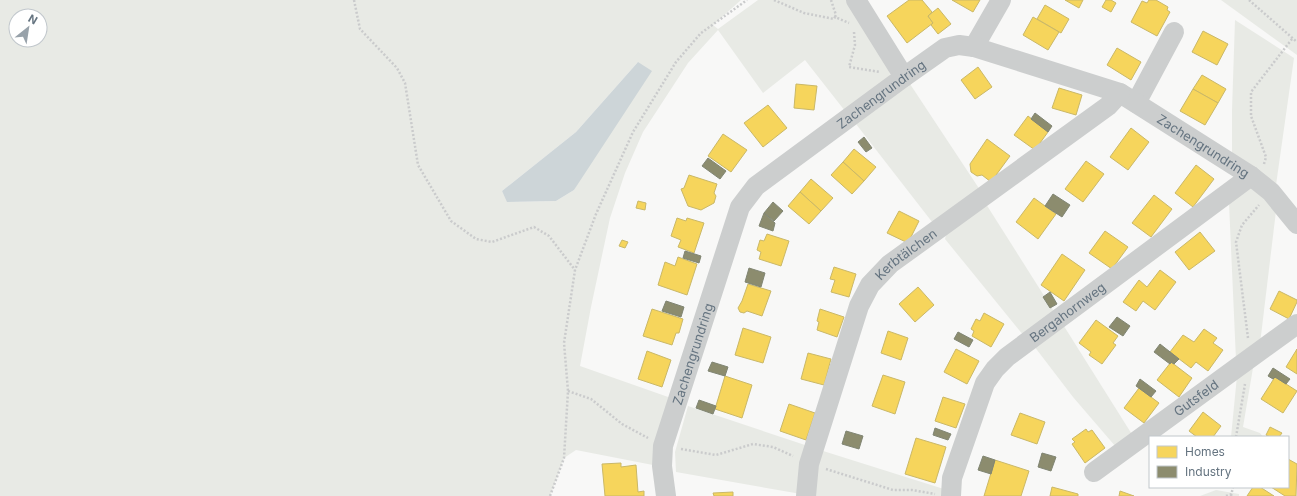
<svg xmlns="http://www.w3.org/2000/svg" width="1297" height="496" viewBox="0 0 1297 496" font-family="Inter,sans-serif">
<style>
.green{fill:#e8eae5;fill-rule:evenodd}
.water{fill:#cdd5d8}
.homes{fill:#f6d55c;stroke:#cab867}
.industry{fill:#8c8c6e;stroke:#808573}
.lines{fill:none;stroke-linecap:round;stroke-linejoin:round}
.path{stroke:#cacbcc;stroke-width:2.5;stroke-dasharray:2 2;stroke-linecap:butt}
.minor{stroke:#cccece;stroke-width:20}
.labels{text-anchor:middle;stroke-width:4;stroke-linejoin:round;paint-order:stroke}
.street-label{font-size:13px;fill:#657480;stroke:#fff}
</style>
<rect width="100%" height="100%" fill="#f8f8f7"/>
<g class="green">
<path d="M0 0H741L713 25 718 29 758 0H851L889 65 890 75 886 83 845 111 805 60 763 93 718 30 688 63 643 132 625 173 610 218 591 307 580 366 671 398 658 466 576 450 564 458 550 496H0ZM16 16H40V40H16ZM638 62 574 190 556 201 508 202 502 191 576 132Z"/>
<path d="M1221 0H1297V55Z"/>
<path d="M1235 20 1294 58 1276 185 1232 154V110Z"/>
<path d="M910 84 982 193 936 227 856 124Z"/>
<path d="M1250 188 1264 196 1276 211 1260 344 1236 360 1229 203Z"/>
<path d="M986 204 1055 313 1024 336 945 239 947 231Z"/>
<path d="M1062 323 1133 436 1116 447 1073 397 1034 346Z"/>
<path d="M1254 362 1243 427 1260 433 1263 437H1231L1237 376Z"/>
<path d="M688 406 811 447 801 494 676 472 675 452Z"/>
<path d="M820 450 947 490 949 496H814Z"/>
<path d="M1216 490 1239 494V496H1200Z"/>
</g>
<path class="water" d="M638 62 652 71 574 190 556 201 507 202 502 191 576 132Z"/>
<g class="homes">
<path d="M909 0H922L932 12 928 16 933 23 907 43 887 16Z"/>
<path d="M952 0H980L973 12Z"/>
<path d="M1065 0H1083L1079 8Z"/>
<path d="M1106 0H1111L1116 3 1111 12 1102 7Z"/>
<path d="M1149 0H1156L1168 7 1167 10 1170 12 1157 36 1131 22 1142 1 1147 3Z"/>
<path d="M1045 5 1069 19 1061 33 1037 19Z"/>
<path d="M938 8 951 24 938 34 931 25 933 23 928 16Z"/>
<path d="M1033 17 1059 32 1048 50 1023 35Z"/>
<path d="M1203 31 1228 44 1217 65 1192 52Z"/>
<path d="M1117 48 1141 62 1131 80 1107 65Z"/>
<path d="M978 67 992 87 975 99 961 80Z"/>
<path d="M1202 75 1226 89 1218 103 1193 89Z"/>
<path d="M796 84 817 86 814 110 794 108Z"/>
<path d="M1059 88 1082 95 1076 115 1052 108Z"/>
<path d="M1193 89 1218 103 1205 125 1180 111Z"/>
<path d="M768 105 787 128 763 147 744 123Z"/>
<path d="M1028 116 1048 132 1035 150 1014 135Z"/>
<path d="M1131 128 1149 142 1128 170 1110 157Z"/>
<path d="M723 134 747 150 731 172 708 156Z"/>
<path d="M987 139 1010 156 991 182 982 175 977 176 971 172 970 164Z"/>
<path d="M854 149 876 167 864 181 843 162Z"/>
<path d="M1086 161 1104 174 1083 202 1065 189Z"/>
<path d="M843 162 864 181 852 194 831 175Z"/>
<path d="M1196 165 1214 179 1193 207 1175 193Z"/>
<path d="M689 175 717 184 714 193 716 196 714 203 701 210 688 206 681 189 684 188Z"/>
<path d="M811 179 833 198 821 211 800 192Z"/>
<path d="M800 192 821 211 809 224 788 206Z"/>
<path d="M1154 195 1172 209 1151 237 1132 223Z"/>
<path d="M1034 198 1056 214 1038 239 1016 222Z"/>
<path d="M638 201 646 203 645 210 636 208Z"/>
<path d="M899 211 919 221 908 243 887 233Z"/>
<path d="M677 218 686 221 687 218 704 223 694 253 678 247 681 240 671 236Z"/>
<path d="M1105 231 1128 247 1112 269 1089 253Z"/>
<path d="M1200 232 1215 251 1189 270 1175 252Z"/>
<path d="M767 234 789 241 781 266 759 259 761 252 757 250 760 240 764 241Z"/>
<path d="M622 240 628 242 625 248 619 246Z"/>
<path d="M1062 254 1085 270 1064 301 1041 285Z"/>
<path d="M678 257 697 264 687 295 658 285 665 262 675 266Z"/>
<path d="M834 267 856 274 849 297 831 292 835 280 830 279Z"/>
<path d="M1160 270 1176 282 1155 310 1143 301 1136 311 1123 302 1139 280 1147 287Z"/>
<path d="M748 284 771 291 762 316 747 311 744 313 740 312 738 308 742 301Z"/>
<path d="M918 287 934 305 915 322 899 304Z"/>
<path d="M1279 291 1297 300V302L1289 319 1270 309Z"/>
<path d="M652 309 683 319 679 333H676L672 345 643 336Z"/>
<path d="M820 309 844 317 837 337 817 330 819 322 817 321Z"/>
<path d="M984 313 1004 324 991 347 972 336 974 331 971 329 976 319 980 321Z"/>
<path d="M1096 320 1118 336 1113 343 1116 345 1102 364 1089 355 1091 352 1079 343Z"/>
<path d="M743 328 771 337 763 363 735 355Z"/>
<path d="M1204 329 1217 338 1213 343 1223 350 1208 371 1196 362 1191 368 1170 352 1183 335 1194 342Z"/>
<path d="M888 331 908 338 901 360 881 353Z"/>
<path d="M956 349 979 361 967 384 944 372Z"/>
<path d="M1297 349V374L1286 367Z"/>
<path d="M647 351 671 360 662 387 638 379Z"/>
<path d="M808 353 831 359 824 385 801 379Z"/>
<path d="M1171 362 1192 378 1179 397 1157 380Z"/>
<path d="M883 375 905 382 895 414 872 406Z"/>
<path d="M725 376 752 385 742 418 715 409Z"/>
<path d="M1275 377 1297 391 1283 413 1261 399Z"/>
<path d="M1139 388 1159 403 1144 423 1124 408Z"/>
<path d="M943 397 965 404 956 428 935 421Z"/>
<path d="M789 404 815 413 806 440 780 431Z"/>
<path d="M1203 412 1221 426 1213 437H1197L1189 431Z"/>
<path d="M1020 413 1045 422 1037 444 1011 435Z"/>
<path d="M1270 427 1282 433 1279 437H1270L1266 435Z"/>
<path d="M1086 429 1088 432 1092 430 1105 448 1085 463 1072 444 1075 442 1072 439Z"/>
<path d="M916 438 946 447 935 483 905 474Z"/>
<path d="M1288 459 1297 464 1296 496H1285L1271 487H1288Z"/>
<path d="M995 460 1029 471 1021 496H984Z"/>
<path d="M621 463V467L636 465 638 492 644 491V496H605L602 464Z"/>
<path d="M1052 487 1078 494V496H1050Z"/>
<path d="M1253 487H1260L1274 496H1247Z"/>
<path d="M1120 491 1134 496H1119Z"/>
<path d="M733 492V496H714L713 493Z"/>
</g>
<g class="industry">
<path d="M1035 113 1052 126 1048 132 1031 119Z"/>
<path d="M864 137 872 148 866 152 858 142Z"/>
<path d="M708 158 726 171 720 179 702 166Z"/>
<path d="M1053 194 1070 205 1062 217 1045 206Z"/>
<path d="M773 202 783 211 774 221 764 213Z"/>
<path d="M764 213 775 223 773 231 759 226Z"/>
<path d="M685 251 701 256 699 263 683 258Z"/>
<path d="M749 268 765 273 761 287 745 282Z"/>
<path d="M1050 292 1057 304 1050 308 1043 297Z"/>
<path d="M666 301 684 307 681 317 662 311Z"/>
<path d="M1117 317 1130 326 1123 336 1109 327Z"/>
<path d="M958 332 973 340 969 347 954 339Z"/>
<path d="M1160 344 1179 359 1174 364 1171 362 1170 364 1154 352Z"/>
<path d="M712 362 728 367 725 376 708 371Z"/>
<path d="M1273 368 1290 379 1286 384 1275 377 1273 379 1268 376Z"/>
<path d="M1140 379 1156 391 1151 397 1136 386Z"/>
<path d="M699 400 716 406 713 414 696 408Z"/>
<path d="M935 428 951 434 948 440 933 435Z"/>
<path d="M846 431 863 436 859 449 842 444Z"/>
<path d="M1042 453 1056 457 1051 471 1038 467Z"/>
<path d="M983 456 995 460 991 474 978 470Z"/>
</g>
<g class="lines">
<g class="path">
<path d="M354 0 360 29 397 68 405 83 418 165 451 221 476 239 492 242 534 227 549 236 575 270"/>
<path d="M774 0 804 13 834 19 835 17 849 23"/>
<path d="M831 0 836 15 835 17"/>
<path d="M1249 0 1297 42"/>
<path d="M854 32 855 45 849 67 880 72"/>
<path d="M1264 164 1266 157 1251 116V92L1292 39"/>
<path d="M1248 338 1236 242 1242 225 1259 205"/>
<path d="M568 391 591 399 622 424 648 438"/>
<path d="M1236 437 1245 384"/>
<path d="M681 449 716 455 753 444 773 447 793 456"/>
<path d="M826 469 893 490H912L935 494"/>
<path d="M550 496 564 458 568 391 564 343 575 270 596 214 633 132 676 62 701 33 747 0"/>
<path d="M1226 496 1232 494"/>
<path d="M1231 496 1233 487"/>
</g>
<g class="minor">
<path d="M856 0 904 77"/>
<path d="M974 47 1001 0"/>
<path d="M1136 103 1174 32"/>
<path id="s1" d="M1094 472 1297 324"/>
<path id="s2" d="M666 496 662 466 663 446 740 207 756 186 904 77 945 48 959 45 974 47 1120 93 1251 176 1271 192 1297 224"/>
<path id="s3" d="M806 496 809 464 859 306 870 285 890 264 1108 106 1120 93"/>
<path id="s4" d="M951 496 952 478 985 383 995 369 1007 357 1251 176"/>
</g>
</g>
<g class="labels">
<g class="street-label">
<text dy="5" stroke="none"><textPath href="#s2" startOffset="483">Zachengrundring</textPath></text>
<text dy="5" stroke="none"><textPath href="#s2" startOffset="843">Zachengrundring</textPath></text>
<text dy="5" stroke="none"><textPath href="#s3" startOffset="269">Kerbtälchen</textPath></text>
<text dy="5" stroke="none"><textPath href="#s4" startOffset="228">Bergahornweg</textPath></text>
<text dy="5" stroke="none"><textPath href="#s2" startOffset="147">Zachengrundring</textPath></text>
<text dy="5" stroke="none"><textPath href="#s1" startOffset="126">Gutsfeld</textPath></text>
</g>
</g>
<rect x="1149" y="436" width="140" height="52" fill="#ffffff" stroke="#c1c7cc"/>
<rect x="1157" y="446" width="20" height="12" fill="#f6d55c" stroke="#c1c7cc"/>
<text x="1185" y="456" font-size="12" fill="#657480">Homes</text>
<rect x="1157" y="466" width="20" height="12" fill="#8c8c6e" stroke="#c1c7cc"/>
<text x="1185" y="476" font-size="12" fill="#657480">Industry</text>
<g transform="translate(28 28) rotate(30)"><circle r="19" fill="#ffffff" stroke="#c1c7cc"/>
<path d="M0-3L7 15L0 10L-7 15Z" fill="#98a2aa"/>
<text y="-6" font-size="11" font-weight="bold" text-anchor="middle" fill="#657480">N</text>
</g>
</svg>
